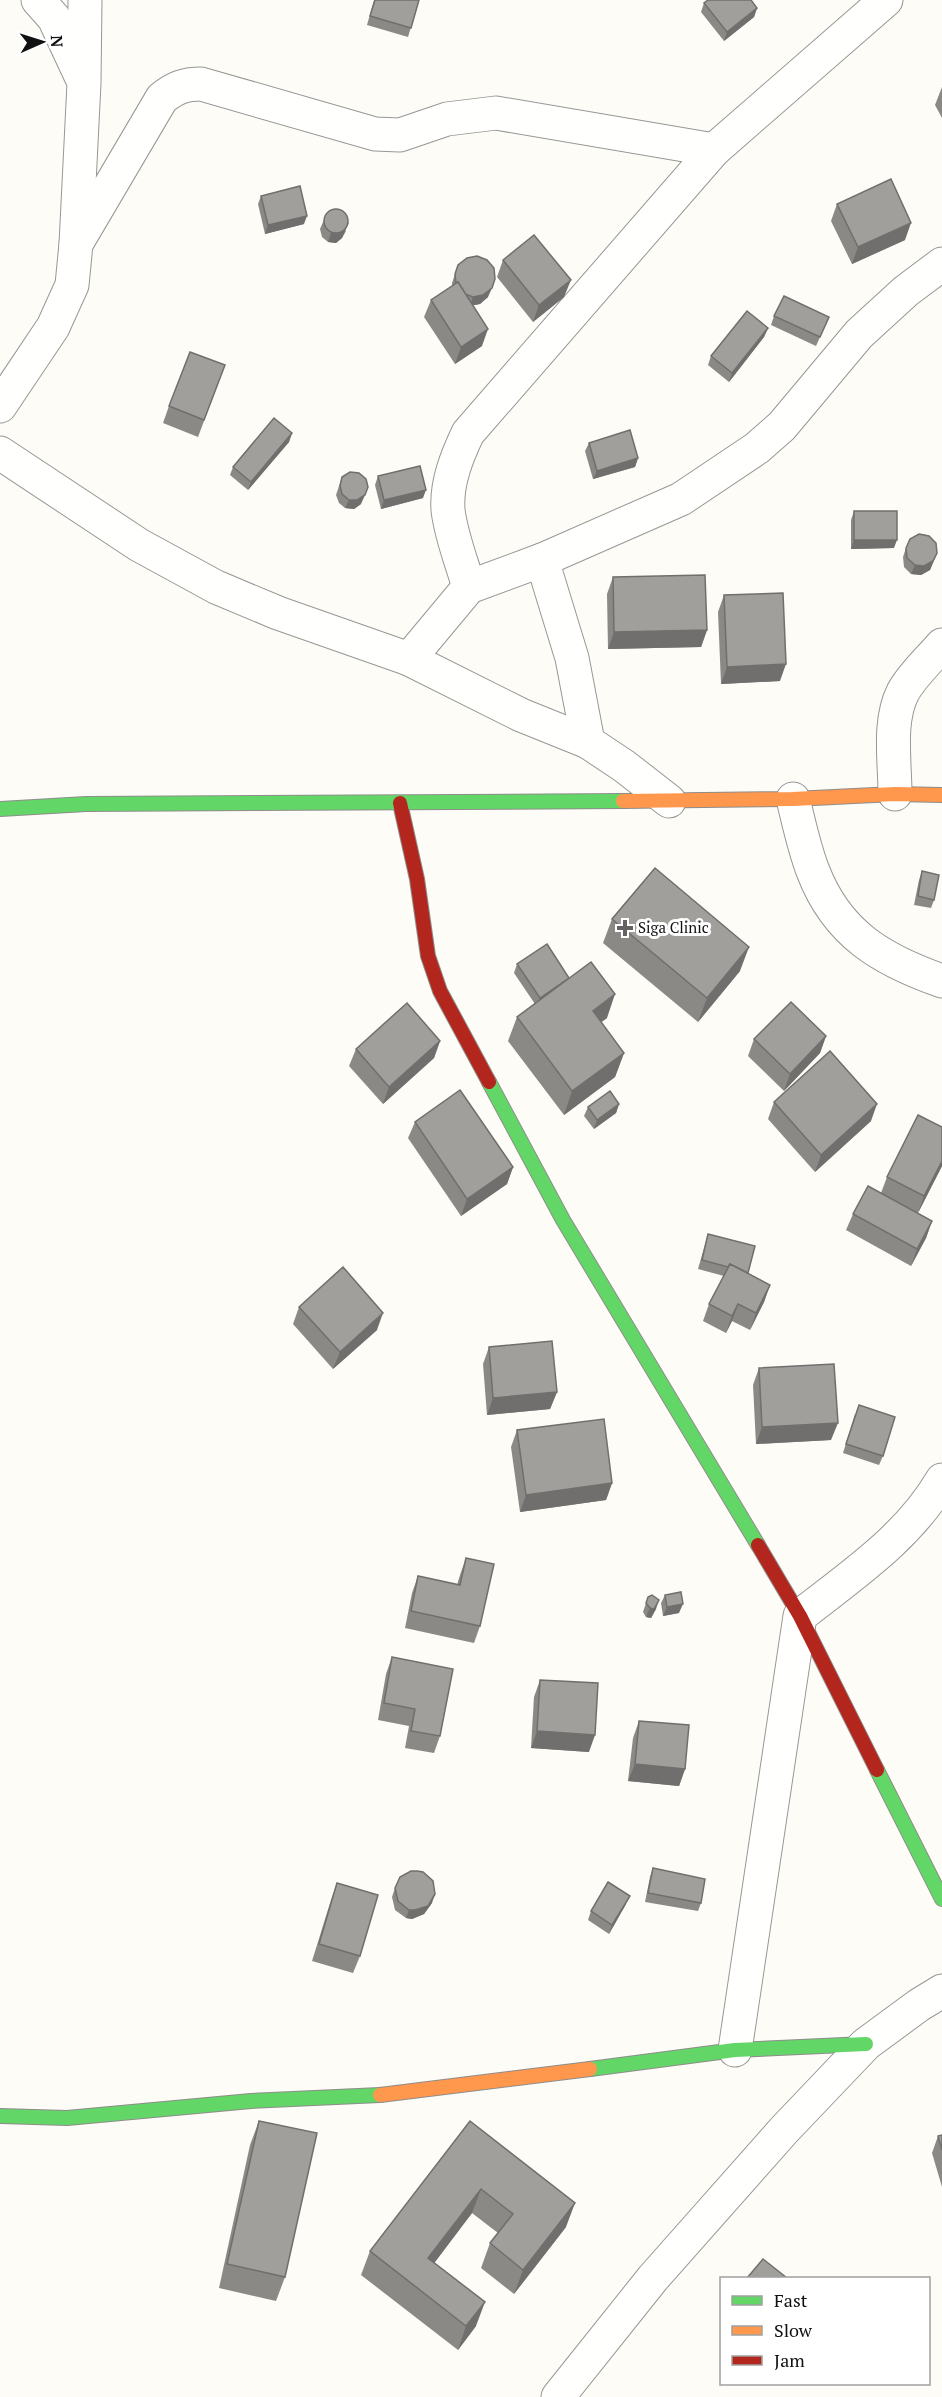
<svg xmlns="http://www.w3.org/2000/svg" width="942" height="2397" viewBox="0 0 942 2397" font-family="'PT Serif',serif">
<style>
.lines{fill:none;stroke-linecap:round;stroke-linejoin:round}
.street-casing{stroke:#979795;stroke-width:35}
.fast-casing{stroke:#8e8d8b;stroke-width:16}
.slow-casing{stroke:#8e8d8b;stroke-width:16}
.jam-casing{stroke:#8e8d8b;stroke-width:16}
.street{stroke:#fffffe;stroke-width:33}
.fast{stroke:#63d668;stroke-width:14}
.slow{stroke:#ff974d;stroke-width:14}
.jam{stroke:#b3261e;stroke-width:14}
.wall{fill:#8a8986}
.shaded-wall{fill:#716f6d}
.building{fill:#a19f9c;stroke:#716f6d;stroke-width:1.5}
.poi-dot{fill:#646362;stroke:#fff;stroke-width:2}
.labels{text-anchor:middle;stroke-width:6;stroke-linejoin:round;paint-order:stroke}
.poi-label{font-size:15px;fill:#111;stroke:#fff;text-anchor:start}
</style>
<rect width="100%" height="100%" fill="#fdfcf7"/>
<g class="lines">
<defs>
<g id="street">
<path d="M38 0 54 18 81 76"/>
<path d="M76 244 162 98C175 88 184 84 201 84L375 134 400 135 447 119 496 113 714 150"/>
<path d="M0 406 53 327 72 285 76 244 84 83 85 0"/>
<path d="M0 453 139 545 216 587 278 613 409 659 521 715 588 742 624 766 669 801"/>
<path d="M542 560 572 658 588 742"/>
<path d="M469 587C462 563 451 536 448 510 446 483 457 456 468 433L714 150 886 0"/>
<path d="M409 659 469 587 542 560 681 499 757 448 782 426 859 334 906 291 942 264"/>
<path d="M895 794C895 762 888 721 903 692 913 674 929 660 942 645"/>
<path d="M793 799C799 823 804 848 813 871 837 934 882 960 942 981"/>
<path d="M735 2050 800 1616C852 1575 908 1538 942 1480"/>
<path d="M558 2397 653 2278 784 2130 866 2044 919 2005 942 1991"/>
</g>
<g id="fast">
<path d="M0 809 86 804 623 801"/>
<path d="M489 1082 563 1220 758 1545"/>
<path d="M877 1770 942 1899"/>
<path d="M590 2069 735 2050 866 2044"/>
<path d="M0 2116 67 2118 251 2101 380 2095"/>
</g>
<g id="slow">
<path d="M623 801 793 799 895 794 942 795"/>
<path d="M380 2095 590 2069"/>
</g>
<g id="jam">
<path d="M400 803 417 879 428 956 440 991 489 1082"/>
<path d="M758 1545 800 1616 877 1770"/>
</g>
</defs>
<use href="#street" class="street-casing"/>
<use href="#fast" class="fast-casing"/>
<use href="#slow" class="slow-casing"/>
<use href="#jam" class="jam-casing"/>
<use href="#street" class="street"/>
<use href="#fast" class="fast"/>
<use href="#slow" class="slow"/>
<use href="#jam" class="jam"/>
</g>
<g class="wall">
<path d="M374 0H419L408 37 367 25Z"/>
<path d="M704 3 757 8 754 17 724 41 701 12Z"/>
<path d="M942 87V118L935 105Z"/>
<path d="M261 196 304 224 265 234 258 204Z"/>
<path d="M837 204 905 240 852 264 831 221Z"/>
<path d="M327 213 346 231 342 238 336 243 328 242 322 237 320 229Z"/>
<path d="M503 260 564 297 533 322 497 277Z"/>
<path d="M458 265 488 297 480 304 473 305 482 346 455 364 424 317 431 300 452 286V283Z"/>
<path d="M774 316 829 317 816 346 771 325Z"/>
<path d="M768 328 764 337 729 382 708 365 711 356Z"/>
<path d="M225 365 198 437 163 423 169 406Z"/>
<path d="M292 433 289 442 248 490 230 475 233 467Z"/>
<path d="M589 443 638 458 635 467 593 479 585 451Z"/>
<path d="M378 476 423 498 381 509 375 485Z"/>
<path d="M342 477 361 504 354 509 345 508 339 503 336 495Z"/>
<path d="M854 511 894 548 851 549V520Z"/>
<path d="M906 548 937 553 930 570 921 575 911 574 904 567 903 557Z"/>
<path d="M613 577 707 630 701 647 608 649 607 594Z"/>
<path d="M724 595 780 681 721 684 718 612Z"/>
<path d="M922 871 934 900 931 908 914 905 919 880Z"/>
<path d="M612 919 740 971 698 1022 603 943Z"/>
<path d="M517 964 569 978 607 1018 601 1022 624 1053 615 1077 564 1115 508 1041 517 1017 535 1004 514 973Z"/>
<path d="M826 1036 820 1053 784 1091 748 1056 754 1039Z"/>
<path d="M440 1041 434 1058 383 1104 349 1066 356 1049Z"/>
<path d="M774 1102 871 1121 815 1172 768 1119Z"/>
<path d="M619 1104 616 1113 594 1129 584 1116 588 1107Z"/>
<path d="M415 1122 513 1167 507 1184 461 1216 408 1138Z"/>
<path d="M942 1127V1166L918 1213 932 1221 926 1238 911 1266 846 1230 853 1214 881 1193 887 1177Z"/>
<path d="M708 1234 748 1273 770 1285 764 1302 750 1330 732 1321 726 1333 703 1321 709 1304 724 1276 698 1269Z"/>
<path d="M299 1307 377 1330 333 1369 293 1324Z"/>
<path d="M489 1347 557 1392 550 1409 487 1415 483 1364Z"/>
<path d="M759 1368 831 1440 756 1444 753 1385Z"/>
<path d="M855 1414 883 1456 879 1465 843 1453Z"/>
<path d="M517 1430 612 1483 606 1500 520 1512 511 1447Z"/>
<path d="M466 1558 480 1626 474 1643 405 1628 412 1593 418 1576 457 1585 460 1575Z"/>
<path d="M665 1595 679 1613 663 1616 661 1603Z"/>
<path d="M648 1597 656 1609 651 1618 646 1617 643 1612Z"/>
<path d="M392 1657 440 1736 434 1753 405 1748 409 1726 378 1720 386 1674Z"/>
<path d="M540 1680 589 1752 531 1748 534 1697Z"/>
<path d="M639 1721 685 1769 679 1786 628 1781 633 1738Z"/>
<path d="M653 1868 701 1903 698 1911 645 1902 650 1877Z"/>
<path d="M337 1883 360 1956 353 1973 312 1961 331 1900Z"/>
<path d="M395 1888 432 1903 424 1914 412 1919 406 1918 395 1910 392 1897Z"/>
<path d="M626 1904 609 1934 588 1920 591 1911Z"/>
<path d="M259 2121 285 2277 276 2301 219 2288 250 2145Z"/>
<path d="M470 2121 566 2227 514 2294 481 2268 490 2243 498 2233 472 2213 434 2263 476 2326 458 2350 361 2275 370 2251Z"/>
<path d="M942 2135V2187L932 2153 938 2136Z"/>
</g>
<g class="shaded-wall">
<path d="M757 8 754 17 724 41 727 32Z"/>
<path d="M307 216 304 224 265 234 268 225Z"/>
<path d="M349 222 342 238 336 243 328 242 331 233Z"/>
<path d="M911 223 905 240 852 264 858 247Z"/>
<path d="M571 280 564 297 533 322 539 305Z"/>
<path d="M492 288 488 297 480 304 470 306 473 297Z"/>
<path d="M768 328 764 337 729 382 732 373Z"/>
<path d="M488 329 482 346 455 364 461 347Z"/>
<path d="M292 433 289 442 248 490 251 482Z"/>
<path d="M638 458 635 467 593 479 597 471Z"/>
<path d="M426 490 423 498 381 509 384 500Z"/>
<path d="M365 495 361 504 354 509 345 508 349 500Z"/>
<path d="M854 540H897L894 548 851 549Z"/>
<path d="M937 553 930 570 921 575 911 574 915 565Z"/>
<path d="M707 630 701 647 608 649 614 632Z"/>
<path d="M786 664 780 681 721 684 727 667Z"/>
<path d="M749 947 740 971 698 1022 707 998Z"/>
<path d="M569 978 537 1007 540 998Z"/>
<path d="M615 994 607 1018 584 1035 593 1011Z"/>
<path d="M826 1036 820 1053 784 1091 790 1074Z"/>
<path d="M440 1041 434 1058 383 1104 389 1087Z"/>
<path d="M624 1053 615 1077 564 1115 572 1091Z"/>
<path d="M619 1104 616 1113 594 1129 597 1120Z"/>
<path d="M877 1104 871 1121 815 1172 821 1155Z"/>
<path d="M942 1161V1166L918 1213 924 1196Z"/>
<path d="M513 1167 507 1184 461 1216 467 1199Z"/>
<path d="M932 1221 926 1238 911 1266 917 1249Z"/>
<path d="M770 1285 764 1302 750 1330 756 1313Z"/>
<path d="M738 1304 732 1321 726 1333 732 1316Z"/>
<path d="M383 1313 377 1330 333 1369 340 1352Z"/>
<path d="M557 1392 550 1409 487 1415 493 1398Z"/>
<path d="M838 1423 831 1440 756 1444 762 1427Z"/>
<path d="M612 1483 606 1500 520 1512 526 1495Z"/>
<path d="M659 1600 656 1609 651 1618 646 1617 650 1608Z"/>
<path d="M683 1604 679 1613 663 1616 667 1607Z"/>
<path d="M537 1731 595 1735 589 1752 531 1748Z"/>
<path d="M635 1764 685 1769 679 1786 628 1781Z"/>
<path d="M435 1894 432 1903 424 1914 412 1919 406 1918 409 1910Z"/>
<path d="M630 1896 626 1904 609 1934 612 1925Z"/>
<path d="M481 2189 472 2213 420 2282 428 2258Z"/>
<path d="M575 2203 566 2227 514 2294 523 2270Z"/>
<path d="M485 2302 476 2326 458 2350 466 2326Z"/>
</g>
<g class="building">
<path d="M375 0H419L411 28 370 16Z"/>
<path d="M708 0H751L757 8 727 32 704 3Z"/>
<path d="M891 179 911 223 858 247 837 204Z"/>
<path d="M300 186 307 216 268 225 261 196Z"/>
<circle cx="336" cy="221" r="12"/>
<path d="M534 235 571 280 539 305 503 260Z"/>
<path d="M477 256 487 260 494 268 495 279 492 288 483 295 473 297 465 294 458 282 456 283 455 274 458 265 467 258Z"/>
<path d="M458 282 488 329 461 347 431 300Z"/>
<path d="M784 296 829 317 820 337 774 316Z"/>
<path d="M747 311 768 328 732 373 711 356Z"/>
<path d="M190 352 225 365 204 420 169 406Z"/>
<path d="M274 418 292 433 251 482 233 467Z"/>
<path d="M630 430 638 458 597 471 589 443Z"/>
<path d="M420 466 426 490 384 500 378 476Z"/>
<path d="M350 472 359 473 366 479 368 487 365 495 357 500H349L342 494 340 486 342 477Z"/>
<rect x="854" y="511" width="43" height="29"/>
<path d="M919 534 929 536 936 543 937 553 933 561 924 566 915 565 907 558 906 548 910 539Z"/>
<path d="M705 575 707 630 614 632 613 577Z"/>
<path d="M783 593 786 664 727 667 724 595Z"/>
<path d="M655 868 749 947 707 998 612 919Z"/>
<path d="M922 871 939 875 934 900 918 896Z"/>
<path d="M547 944 569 978 540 998 517 964Z"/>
<path d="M591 962 615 994 593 1011 624 1053 572 1091 517 1017Z"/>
<path d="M791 1002 826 1036 790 1074 754 1039Z"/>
<path d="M407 1003 440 1041 389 1087 356 1049Z"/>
<path d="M830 1051 877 1104 821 1155 774 1102Z"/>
<path d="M460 1090 513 1167 467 1199 415 1122Z"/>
<path d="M610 1091 619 1104 597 1120 588 1107Z"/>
<path d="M918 1115 942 1127V1161L924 1196 887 1177Z"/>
<path d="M868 1186 932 1221 917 1249 853 1214Z"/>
<path d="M708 1234 755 1246 748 1273 730 1264 728 1267 702 1260Z"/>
<path d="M730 1264 770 1285 756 1313 738 1304 732 1316 709 1304Z"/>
<path d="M343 1267 383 1313 340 1352 299 1307Z"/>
<path d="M552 1341 557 1392 493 1398 489 1347Z"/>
<path d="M834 1364 838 1423 762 1427 759 1368Z"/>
<path d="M859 1405 895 1417 883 1456 846 1444Z"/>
<path d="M604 1419 612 1483 526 1495 517 1430Z"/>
<path d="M466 1558 494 1564 480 1626 411 1611 418 1576 460 1585Z"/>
<path d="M681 1592 683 1604 667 1607 665 1595Z"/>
<path d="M652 1595 659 1600 654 1609 650 1608 646 1603 648 1597Z"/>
<path d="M392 1657 453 1669 440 1736 411 1731 415 1709 384 1703Z"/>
<path d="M540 1680 598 1683 595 1735 537 1731Z"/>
<path d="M639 1721 689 1725 685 1769 635 1764Z"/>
<path d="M653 1868 705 1879 701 1903 648 1893Z"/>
<path d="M411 1871H417L423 1872 433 1881 435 1894 428 1906 415 1910H409L398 1901 395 1888 400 1877Z"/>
<path d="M608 1882 630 1896 612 1925 591 1911Z"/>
<path d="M337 1883 378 1895 360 1956 319 1944Z"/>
<path d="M259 2121 317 2133 285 2277 227 2264Z"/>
<path d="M470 2121 575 2203 523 2270 490 2243 513 2214 481 2189 428 2258 485 2302 466 2326 370 2251Z"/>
<path d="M942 2135V2150L938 2136Z"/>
<path d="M763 2259 787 2278H747Z"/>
</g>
<path class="poi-dot" d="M622 919h6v6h6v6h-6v6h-6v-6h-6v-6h6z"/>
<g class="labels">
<g class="poi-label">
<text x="638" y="933">Siga Clinic</text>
</g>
</g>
<rect x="720" y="2277" width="210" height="108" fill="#ffffff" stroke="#a0a0a0" stroke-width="1.5"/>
<rect x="732" y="2296" width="30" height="9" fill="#63d668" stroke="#a0a0a0" stroke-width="1.5"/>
<text x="774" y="2307" font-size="18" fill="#111111">Fast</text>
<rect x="732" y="2326" width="30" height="9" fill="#ff974d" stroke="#a0a0a0" stroke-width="1.5"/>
<text x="774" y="2337" font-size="18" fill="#111111">Slow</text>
<rect x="732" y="2356" width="30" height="9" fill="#b3261e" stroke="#a0a0a0" stroke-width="1.5"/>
<text x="774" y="2367" font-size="18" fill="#111111">Jam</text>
<g transform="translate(42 42) rotate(87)" stroke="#ffffff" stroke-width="4.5" paint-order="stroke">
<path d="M0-4.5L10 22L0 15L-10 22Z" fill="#111111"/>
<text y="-9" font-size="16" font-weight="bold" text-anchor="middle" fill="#111111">N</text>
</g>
</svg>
